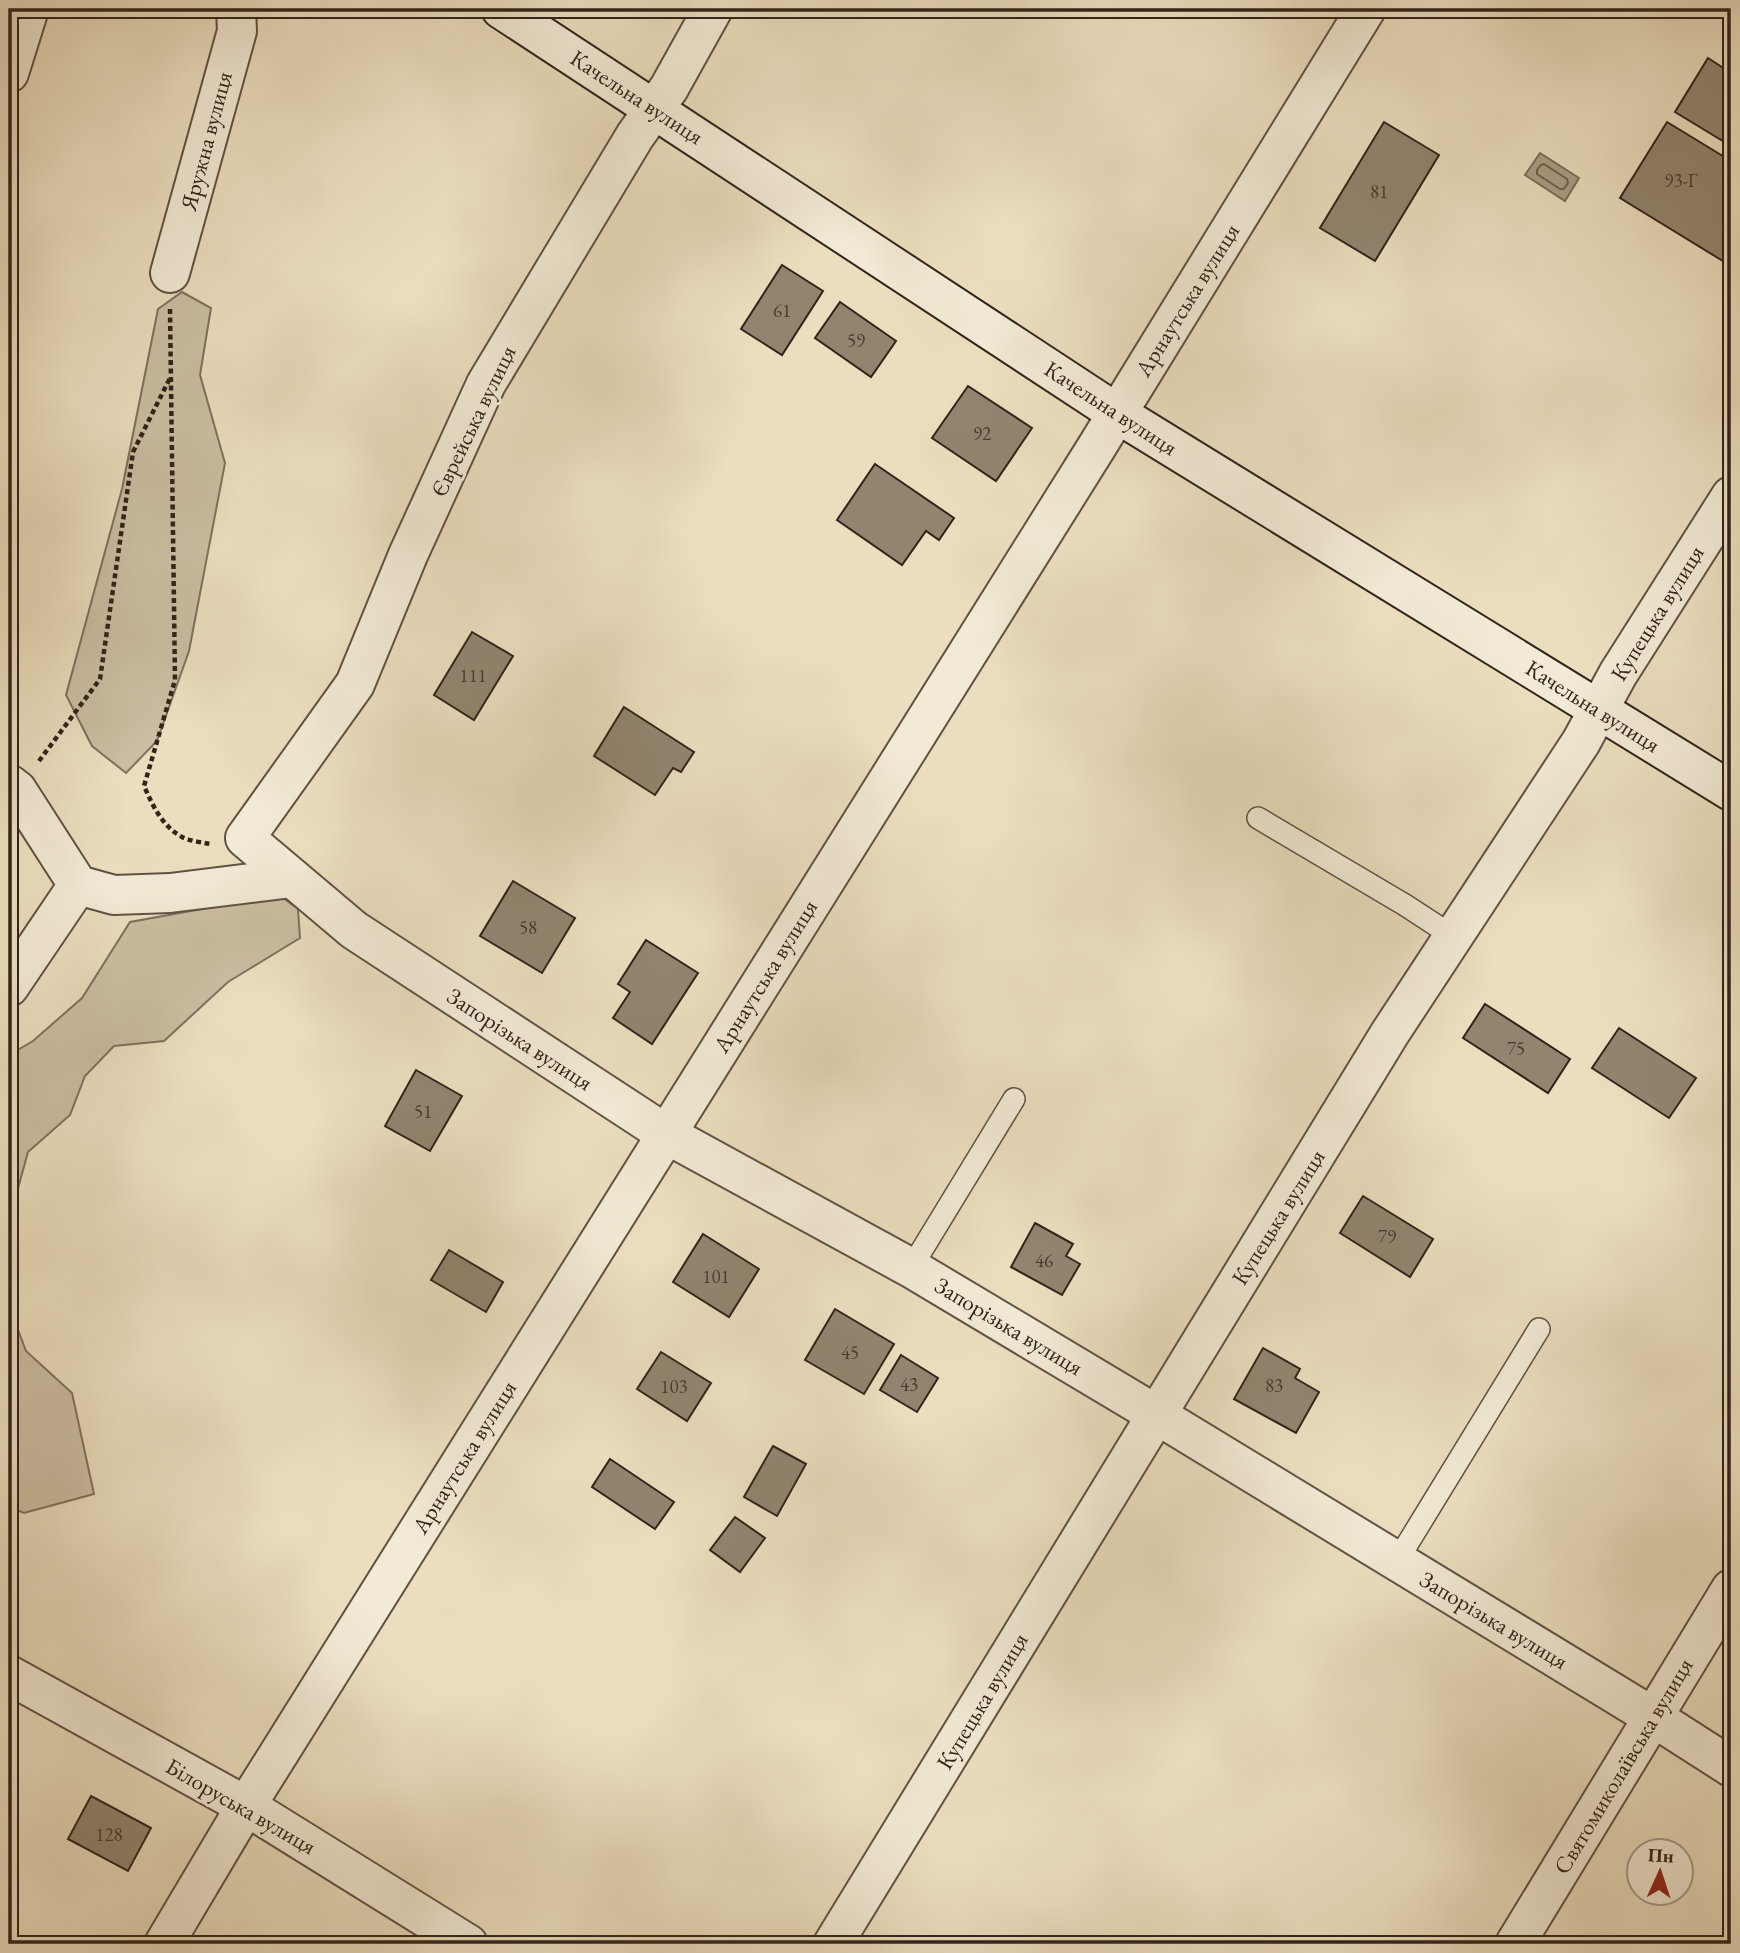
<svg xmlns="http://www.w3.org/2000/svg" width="1740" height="1953" viewBox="0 0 1740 1953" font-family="'EB Garamond',serif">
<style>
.green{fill:#cbbea3;stroke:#7e715e;stroke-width:2}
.water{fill:#ac9f87;stroke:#7b6e5b;stroke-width:2}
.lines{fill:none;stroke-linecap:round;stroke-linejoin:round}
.shore{stroke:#6e6250;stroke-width:2}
.building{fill:#928570;stroke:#31241a;stroke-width:2}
.lane-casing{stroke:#605243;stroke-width:24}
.street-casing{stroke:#605243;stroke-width:42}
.secondary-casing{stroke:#31241a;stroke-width:42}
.path{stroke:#31241a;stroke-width:4.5;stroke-dasharray:5 3.5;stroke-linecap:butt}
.lane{stroke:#f2ead5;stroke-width:21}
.street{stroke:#f2ead5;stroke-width:38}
.secondary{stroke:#f2ead5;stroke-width:38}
.labels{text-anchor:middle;stroke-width:6;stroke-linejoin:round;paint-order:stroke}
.number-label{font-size:19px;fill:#493c30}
.street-label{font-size:23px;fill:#31241a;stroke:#f2ead5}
</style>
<rect width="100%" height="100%" fill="#ebdebf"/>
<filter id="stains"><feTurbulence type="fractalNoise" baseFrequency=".00286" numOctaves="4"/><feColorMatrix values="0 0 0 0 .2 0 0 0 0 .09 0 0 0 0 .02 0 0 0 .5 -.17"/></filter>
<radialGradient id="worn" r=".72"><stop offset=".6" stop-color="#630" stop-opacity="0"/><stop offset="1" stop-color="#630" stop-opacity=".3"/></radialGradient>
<g class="green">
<path d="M182 292 211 308 200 375 225 463 189 651 157 741 126 773 92 746 66 695 122 489 158 309Z"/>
<path d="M279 895 298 909 300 938 228 982 164 1041 114 1046 85 1076 70 1115 28 1152 9 1221V1055L33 1041 82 998 130 922Z"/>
<path d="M9 1306 26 1351 72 1393 94 1494 24 1513 9 1507Z"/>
</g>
<path class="water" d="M1540 153 1579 178 1565 201 1525 175Z"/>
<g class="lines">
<path class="shore" d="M1544 164 1567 179 1568 183 1564 189H1560L1537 174V170L1541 165Z"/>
</g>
<g class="building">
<path d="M1708 58 1731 73V146L1675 112Z"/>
<path d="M1384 122 1439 155 1375 261 1320 228Z"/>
<path d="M1667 122 1731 161V266L1620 198Z"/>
<path d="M782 265 823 291 782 355 741 329Z"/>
<path d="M840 302 896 341 871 377 815 338Z"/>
<path d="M968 386 1032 428 996 481 932 438Z"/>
<path d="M875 464 954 518 939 540 926 531 902 565 837 520Z"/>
<path d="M472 632 513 656 474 720 434 695Z"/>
<path d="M624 707 694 752 681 772 673 768 655 795 594 756Z"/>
<path d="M513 881 575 918 542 973 480 936Z"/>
<path d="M646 940 698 973 652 1044 613 1018 630 992 618 984Z"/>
<path d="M1485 1004 1570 1059 1548 1093 1463 1038Z"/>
<path d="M1619 1028 1696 1078 1669 1118 1592 1068Z"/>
<path d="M416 1070 462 1096 430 1151 385 1126Z"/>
<path d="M1363 1196 1433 1239 1410 1277 1340 1233Z"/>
<path d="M1035 1223 1073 1244 1066 1256 1080 1264 1062 1295 1011 1267Z"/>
<path d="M703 1234 759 1269 729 1317 673 1282Z"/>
<path d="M449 1250 503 1282 486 1312 431 1280Z"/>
<path d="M835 1309 894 1344 864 1394 805 1360Z"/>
<path d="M1263 1348 1300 1369 1295 1378 1319 1392 1296 1433 1234 1399Z"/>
<path d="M661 1352 711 1383 687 1421 637 1389Z"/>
<path d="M901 1355 938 1378 917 1412 880 1390Z"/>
<path d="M773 1446 806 1464 777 1516 744 1497Z"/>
<path d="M610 1459 674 1502 655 1529 592 1487Z"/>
<path d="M735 1517 765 1538 740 1572 710 1550Z"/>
<path d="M91 1796 151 1828 128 1871 68 1839Z"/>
</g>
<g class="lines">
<defs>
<g id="lane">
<path d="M1258 818 1405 905 1454 937"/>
<path d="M911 1268 1014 1099"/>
<path d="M1397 1561 1539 1329"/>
</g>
<g id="street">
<path d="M713 9 669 88 635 136 486 384 408 555 355 684 245 838 354 930 666 1134 911 1268 1157 1415 1653 1717 1731 1767"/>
<path d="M9 73 29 9"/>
<path d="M170 273 237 31 236 9"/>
<path d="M9 784 17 790 78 885 114 895 170 893 292 878"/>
<path d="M9 987 78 885"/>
<path d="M9 1675 246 1806 468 1944"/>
<path d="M164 1944 246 1806 1096 448 1366 9"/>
<path d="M833 1944 1390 1033 1581 742 1618 674 1731 496"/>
<path d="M1515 1944 1731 1589"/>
</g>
<path id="secondary" d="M501 9 1118 414 1731 791"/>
</defs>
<use href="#lane" class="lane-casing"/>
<use href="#street" class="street-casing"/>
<use href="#secondary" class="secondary-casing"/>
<g class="path">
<path d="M170 309 175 680 144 786C153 806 162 826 182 837 189 841 201 842 210 844"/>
<path d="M39 761 100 679 133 452 170 378"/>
</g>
<use href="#lane" class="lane"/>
<use href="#street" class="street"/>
<use href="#secondary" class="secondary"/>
</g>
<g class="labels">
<g class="number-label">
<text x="1681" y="187">93-Г</text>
<text x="1379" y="198">81</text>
<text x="782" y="317">61</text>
<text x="856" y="347">59</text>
<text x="982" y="440">92</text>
<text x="473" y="682">111</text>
<text x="528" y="934">58</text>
<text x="1516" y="1055">75</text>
<text x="423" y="1118">51</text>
<text x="1387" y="1243">79</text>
<text x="1044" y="1267">46</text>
<text x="716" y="1283">101</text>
<text x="850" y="1359">45</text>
<text x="909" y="1391">43</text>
<text x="1274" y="1392">83</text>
<text x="674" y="1393">103</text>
<text x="109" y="1841">128</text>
</g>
<g class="street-label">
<text transform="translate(637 97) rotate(33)" y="8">Качельна вулиця</text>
<text transform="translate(206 141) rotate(-75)" y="8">Яружна вулиця</text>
<text transform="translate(1187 300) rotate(-58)" y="8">Арнаутська вулиця</text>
<text transform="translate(1111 408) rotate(33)" y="8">Качельна вулиця</text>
<text transform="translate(473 421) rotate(-64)" y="8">Єврейська вулиця</text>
<text transform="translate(1657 613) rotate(-58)" y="8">Купецька вулиця</text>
<text transform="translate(1593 706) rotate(32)" y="8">Качельна вулиця</text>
<text transform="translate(765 976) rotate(-58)" y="8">Арнаутська вулиця</text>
<text transform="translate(520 1039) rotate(33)" y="8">Запорізька вулиця</text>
<text transform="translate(1278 1217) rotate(-58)" y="8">Купецька вулиця</text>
<text transform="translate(1009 1326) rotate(31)" y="8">Запорізька вулиця</text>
<text transform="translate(464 1457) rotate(-58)" y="8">Арнаутська вулиця</text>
<text transform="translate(1494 1620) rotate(31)" y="8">Запорізька вулиця</text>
<text transform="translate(982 1701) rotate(-59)" y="8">Купецька вулиця</text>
<text transform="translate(1623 1766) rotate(-59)" y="8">Святомиколаївська вулиця</text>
<text transform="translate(241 1806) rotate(30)" y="8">Білоруська вулиця</text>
</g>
</g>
<rect width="1740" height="1953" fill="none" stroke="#ebdebf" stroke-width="35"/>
<rect x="10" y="10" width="1719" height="1932" fill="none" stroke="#31241a" stroke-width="3.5"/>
<rect x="18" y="18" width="1705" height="1918" fill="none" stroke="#31241a" stroke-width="2"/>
<g transform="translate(1660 1872) rotate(3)"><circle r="33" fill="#f2ead5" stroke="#a59b8a" stroke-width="2"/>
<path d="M0-5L12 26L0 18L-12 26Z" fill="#8f2418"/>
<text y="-10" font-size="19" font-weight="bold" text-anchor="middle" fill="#31241a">Пн</text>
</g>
<rect width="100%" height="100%" filter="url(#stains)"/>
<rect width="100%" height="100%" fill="url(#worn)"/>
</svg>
